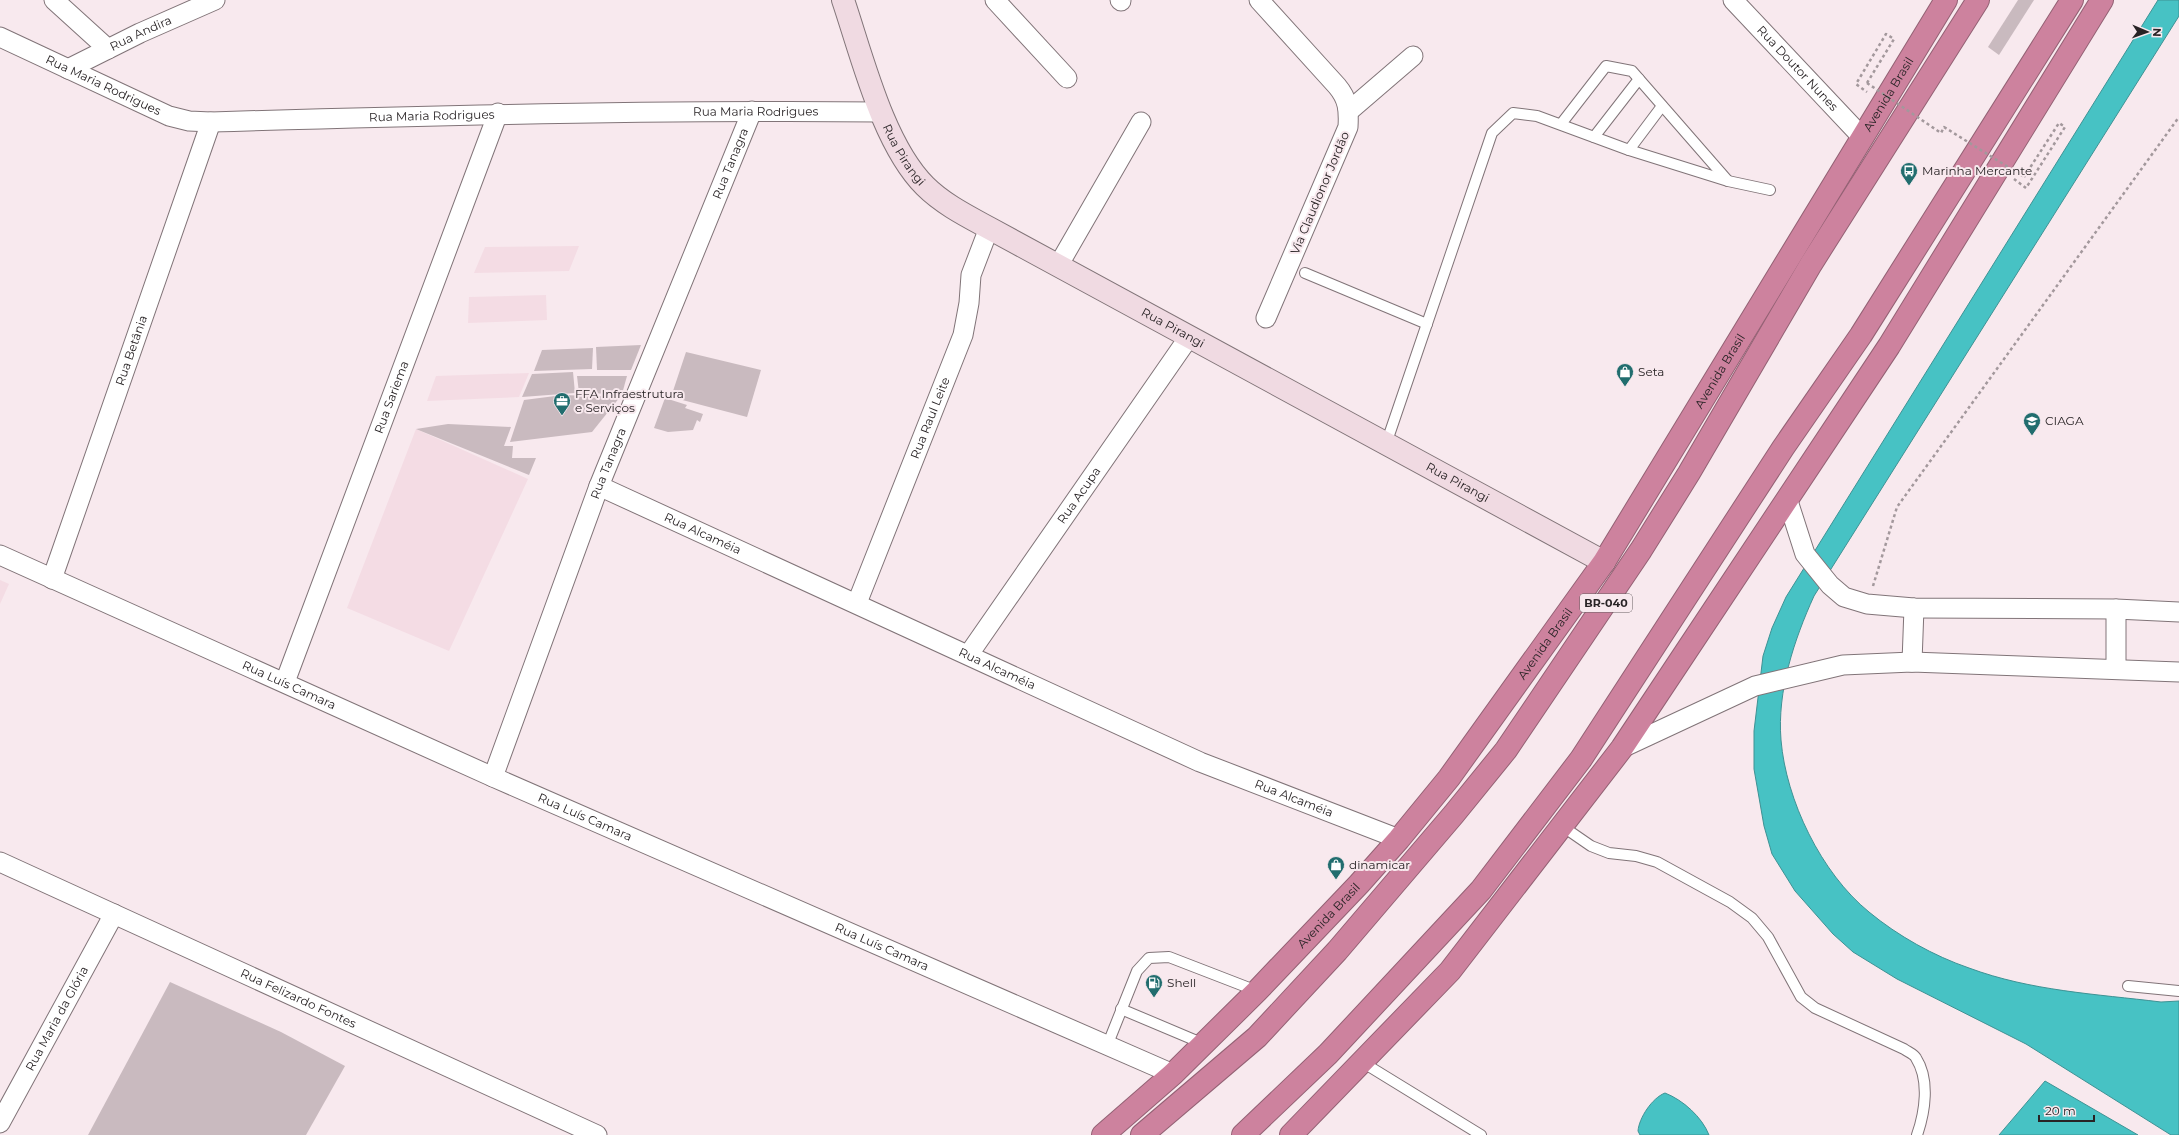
<svg xmlns="http://www.w3.org/2000/svg" width="2179" height="1135" viewBox="0 0 2179 1135" font-family="Montserrat,sans-serif">
<style>
.built{fill:#f4dce4}
.water{fill:#47c2c4;stroke:#3e9294}
.building{fill:#c9babf}
.lines{fill:none;stroke-linecap:round;stroke-linejoin:round}
.lane-casing{stroke:#817478;stroke-width:12}
.street-casing{stroke:#817478;stroke-width:21}
.secondary-casing{stroke:#817478;stroke-width:24}
.highway-casing{stroke:#936174;stroke-width:24}
.path{stroke:#a3989c;stroke-width:2.5;stroke-dasharray:3 3;stroke-linecap:butt}
.lane{stroke:#fff;stroke-width:10}
.street{stroke:#fff;stroke-width:19}
.secondary{stroke:#f0dae2;stroke-width:22}
.highway{stroke:#cd829e;stroke-width:22}
.path-bridge{stroke:#a3989c;stroke-width:2.5;stroke-dasharray:3 3;stroke-linecap:butt}
.labels{text-anchor:middle;stroke-width:4;stroke-linejoin:round;paint-order:stroke}
.shield{fill:#f8e9ee;stroke:#665e61;stroke-width:1}
.shield-label{font-size:11px;font-weight:bold;fill:#282325}
.street-label{font-size:12px;fill:#282325;stroke:#f8e9ee}
.poi-label{font-size:12px;fill:#282325;stroke:#f8e9ee;text-anchor:start}
</style>
<rect width="100%" height="100%" fill="#f8e9ee"/>
<g class="built">
<path d="M579 246 569 271 474 273 485 247Z"/>
<path d="M546 295 547 320 468 323 469 297Z"/>
<path d="M529 373 519 397 427 401 436 376Z"/>
<path d="M416 429 528 479 449 651 347 608Z"/>
<path d="M0 580 9 584 0 604Z"/>
</g>
<g class="water">
<path d="M2158 0H2179V16L1814 596C1794 640 1777 691 1781 740 1786 800 1821 873 1869 912 1898 936 1934 956 1969 968 2031 991 2096 994 2161 1002L2179 1001V1135H2171L2026 1044 1897 979 1853 952 1833 934 1795 891 1772 854 1764 826 1754 769V731L1763 656 1772 628 1786 597Z"/>
<path d="M2045 1081 2138 1135H1999Z"/>
<path d="M1665 1093C1683 1100 1702 1117 1709 1135H1640L1638 1131C1639 1118 1652 1098 1665 1093Z"/>
</g>
<g class="building">
<path d="M2018 0H2034L1999 55 1988 47Z"/>
<path d="M641 345 631 370H597L596 347Z"/>
<path d="M593 348 592 369 534 371 542 350Z"/>
<path d="M686 352 761 370 747 417 671 397Z"/>
<path d="M573 372 575 393 522 397 532 374Z"/>
<path d="M577 376H627L622 394 579 393Z"/>
<path d="M563 395 620 397 592 432 510 442 524 400Z"/>
<path d="M665 398 687 405 685 408 703 414 700 422 697 420 693 430 668 432 654 428Z"/>
<path d="M448 424 511 427 504 446H513L512 458H536L529 475 416 429Z"/>
<path d="M170 982 281 1032 345 1066 306 1135H88Z"/>
</g>
<g class="lines">
<defs>
<g id="lane">
<path d="M1561 124 1606 66 1632 71 1728 181"/>
<path d="M1594 137 1639 79"/>
<path d="M1629 150 1662 106"/>
<path d="M1305 273 1427 324"/>
<path d="M1386 444 1492 133 1513 113 1537 116 1629 150 1728 181 1770 190"/>
<path d="M1562 826 1591 846 1609 853 1636 856 1657 862 1730 902 1752 918 1768 937 1801 997 1815 1008 1904 1049C1908 1052 1914 1054 1916 1058 1930 1080 1925 1112 1917 1135"/>
<path d="M2128 986 2179 991"/>
<path d="M1121 1009 1204 1044"/>
<path d="M1107 1046 1137 971 1149 958 1169 957 1257 991"/>
<path d="M1362 1062 1481 1135"/>
</g>
<g id="street">
<path d="M54 0 108 49"/>
<path d="M995 0 1067 78"/>
<path d="M1120 0 1121 1"/>
<path d="M1259 0 1337 86C1348 99 1349 110 1348 127L1266 318"/>
<path id="s1" d="M1733 0 1862 137"/>
<path id="s2" d="M0 37 169 116 189 121 211 122C434 115 658 110 881 112"/>
<path id="s3" d="M68 69 140 33 215 0"/>
<path d="M1349 111 1413 56"/>
<path d="M1058 266 1141 122"/>
<path id="s4" d="M599 486 1200 762 1399 839"/>
<path d="M1787 498 1805 554 1830 585 1844 597 1867 604 1914 608 2116 609 2179 612"/>
<path id="s5" d="M0 555 493 777 1173 1074"/>
<path id="s6" d="M52 579 211 122"/>
<path id="s7" d="M857 603 963 335 969 303 971 275 989 228"/>
<path id="s8" d="M969 654 1189 337"/>
<path d="M1912 662 1914 608"/>
<path d="M2116 669V609"/>
<path id="s9" d="M285 682 498 113"/>
<path d="M1622 748 1755 686 1843 665 1912 662 2179 672"/>
<path id="s10" d="M493 777 599 486 752 111"/>
<path id="s11" d="M0 862 597 1135"/>
<path id="s12" d="M0 1123 114 914"/>
</g>
<g id="secondary">
<path id="s13" d="M843 0C862 56 883 144 925 186 943 204 967 216 989 228L1604 562"/>
</g>
<g id="highway">
<path id="s14" d="M1103 1135 1173 1074 1257 991 1359 884 1399 839 1449 778 1604 562 1946 0"/>
<path d="M1142 1135 1257 1037 1337 951 1454 814 1506 750 1641 550 1689 473 1811 264 1978 0"/>
<path d="M1243 1135 1328 1054 1481 890 1581 759 1783 448 1861 335 2072 0"/>
<path d="M1291 1135 1450 971 1622 748 1889 346 2102 0"/>
</g>
</defs>
<use href="#lane" class="lane-casing"/>
<use href="#street" class="street-casing"/>
<use href="#secondary" class="secondary-casing"/>
<use href="#highway" class="highway-casing"/>
<g class="path">
<path d="M1867 83 1894 39 1886 34 1856 84 1867 92"/>
<path d="M2014 179 2026 188 2065 127 2059 123 2024 177"/>
<path d="M1873 586 1897 507 2179 117"/>
</g>
<use href="#lane" class="lane"/>
<use href="#street" class="street"/>
<use href="#secondary" class="secondary"/>
<use href="#highway" class="highway"/>
<path class="path-bridge" d="M1867 83 1941 133 1944 127 2024 177"/>
</g>
<defs>
<symbol id="bus-pin" viewBox="-11 -11 22 30"><path d="M0 17L-7.5 6A9.5 9.5 0 1 1 7.5 6Z" fill="#216d6e" stroke="#f8e9ee"/><path d="M-5-6H5V4H4V6H2V4H-2V6H-4V4H-5ZM-3.5-4V0h7V-4ZM-3.5 1.2v1.5H-2V1.2ZM2 1.2v1.5H3.5V1.2Z" fill="#fff"/></symbol>
<symbol id="shop-pin" viewBox="-11 -11 22 30"><path d="M0 17L-7.5 6A9.5 9.5 0 1 1 7.5 6Z" fill="#216d6e" stroke="#f8e9ee"/><path d="M-5-2.5h2.3a2.7 3.5 0 0 1 5.4 0H5L5.5 6h-11ZM-1.5-2.5h3a1.5 2.3 0 0 0-3 0Z" fill="#fff"/></symbol>
<symbol id="office-pin" viewBox="-11 -11 22 30"><path d="M0 17L-7.5 6A9.5 9.5 0 1 1 7.5 6Z" fill="#216d6e" stroke="#f8e9ee"/><path d="M-6-3h4V-5.5h4V-3h4V5H-6ZM-1-4.5V-3h2v-1.5ZM-6 0V1H6V0Z" fill="#fff"/></symbol>
<symbol id="university-pin" viewBox="-11 -11 22 30"><path d="M0 17L-7.5 6A9.5 9.5 0 1 1 7.5 6Z" fill="#216d6e" stroke="#f8e9ee"/><path d="M0-5L7-2L0 1L-7-2ZM-4 1L0 2.5L4 1V4Q0 6-4 4Z" fill="#fff"/></symbol>
<symbol id="fuel-pin" viewBox="-11 -11 22 30"><path d="M0 17L-7.5 6A9.5 9.5 0 1 1 7.5 6Z" fill="#216d6e" stroke="#f8e9ee"/><path d="M-5.5-6h7V0h2V4h1.3V-2.5L3-4.5l.8-.8L6-3V5H2.5V1h-1V6h-7ZM-4.2-4.7v3.2H.2V-4.7Z" fill="#fff"/></symbol>
</defs>
<g fill-rule="evenodd">
<use href="#bus-pin" x="1899" y="161" width="20" height="27"/>
<use href="#shop-pin" x="1615" y="362" width="20" height="27"/>
<use href="#office-pin" x="552" y="391" width="20" height="27"/>
<use href="#university-pin" x="2022" y="411" width="20" height="27"/>
<use href="#shop-pin" x="1326" y="855" width="20" height="27"/>
<use href="#fuel-pin" x="1144" y="973" width="20" height="27"/>
</g>
<g class="labels">
<rect class="shield" x="1580" y="594" width="52" height="18" rx="3"/>
<g class="shield-label">
<text x="1606" y="607">BR-040</text>
</g>
<g class="street-label">
<text dy="4" stroke="none"><textPath href="#s3" startOffset="81">Rua Andira</textPath></text>
<text dy="4" stroke="none"><textPath href="#s1" startOffset="94">Rua Doutor Nunes</textPath></text>
<text dy="4" stroke="none"><textPath href="#s2" startOffset="114">Rua Maria Rodrigues</textPath></text>
<text dy="4" stroke="none"><textPath href="#s14" startOffset="1311">Avenida Brasil</textPath></text>
<text dy="4" stroke="none"><textPath href="#s2" startOffset="774">Rua Maria Rodrigues</textPath></text>
<text dy="4" stroke="none"><textPath href="#s2" startOffset="450">Rua Maria Rodrigues</textPath></text>
<text dy="4" stroke="none"><textPath href="#s13" startOffset="167">Rua Pirangi</textPath></text>
<text dy="4" stroke="none"><textPath href="#s10" startOffset="658">Rua Tanagra</textPath></text>
<text transform="translate(1320 193) rotate(-67)" y="4">Via Claudionor Jordão</text>
<text dy="4" stroke="none"><textPath href="#s13" startOffset="491">Rua Pirangi</textPath></text>
<text dy="4" stroke="none"><textPath href="#s6" startOffset="242">Rua Betânia</textPath></text>
<text dy="4" stroke="none"><textPath href="#s14" startOffset="987">Avenida Brasil</textPath></text>
<text dy="4" stroke="none"><textPath href="#s9" startOffset="304">Rua Sariema</textPath></text>
<text dy="4" stroke="none"><textPath href="#s7" startOffset="199">Rua Raul Leite</textPath></text>
<text dy="4" stroke="none"><textPath href="#s10" startOffset="334">Rua Tanagra</textPath></text>
<text dy="4" stroke="none"><textPath href="#s13" startOffset="815">Rua Pirangi</textPath></text>
<text dy="4" stroke="none"><textPath href="#s8" startOffset="193">Rua Acupa</textPath></text>
<text dy="4" stroke="none"><textPath href="#s4" startOffset="114">Rua Alcaméia</textPath></text>
<text dy="4" stroke="none"><textPath href="#s14" startOffset="663">Avenida Brasil</textPath></text>
<text dy="4" stroke="none"><textPath href="#s4" startOffset="438">Rua Alcaméia</textPath></text>
<text dy="4" stroke="none"><textPath href="#s5" startOffset="317">Rua Luís Camara</textPath></text>
<text dy="4" stroke="none"><textPath href="#s4" startOffset="762">Rua Alcaméia</textPath></text>
<text dy="4" stroke="none"><textPath href="#s5" startOffset="641">Rua Luís Camara</textPath></text>
<text dy="4" stroke="none"><textPath href="#s14" startOffset="315">Avenida Brasil</textPath></text>
<text dy="4" stroke="none"><textPath href="#s5" startOffset="965">Rua Luís Camara</textPath></text>
<text dy="4" stroke="none"><textPath href="#s11" startOffset="328">Rua Felizardo Fontes</textPath></text>
<text dy="4" stroke="none"><textPath href="#s12" startOffset="119">Rua Maria da Glória</textPath></text>
</g>
<g class="poi-label">
<text x="1922" y="175">Marinha Mercante</text>
<text x="1638" y="376">Seta</text>
<text x="575" y="398">FFA Infraestrutura<tspan x="575" dy="14">e Serviços</tspan></text>
<text x="2045" y="425">CIAGA</text>
<text x="1349" y="869">dinamicar</text>
<text x="1167" y="987">Shell</text>
</g>
</g>
<g transform="translate(2147 32) rotate(92)" stroke="#f8e9ee" stroke-width="3" paint-order="stroke">
<path d="M0-3L7 15L0 10L-7 15Z" fill="#282325"/>
<text y="-6" font-size="11" font-weight="bold" text-anchor="middle" fill="#282325">N</text>
</g>
<path d="M2039 1115v6h55v-6" fill="none" stroke="#282325" stroke-width="2"/>
<text x="2045" y="1115" font-size="12" fill="#282325" stroke="#f8e9ee" stroke-width="3" paint-order="stroke">20 m</text>
</svg>
